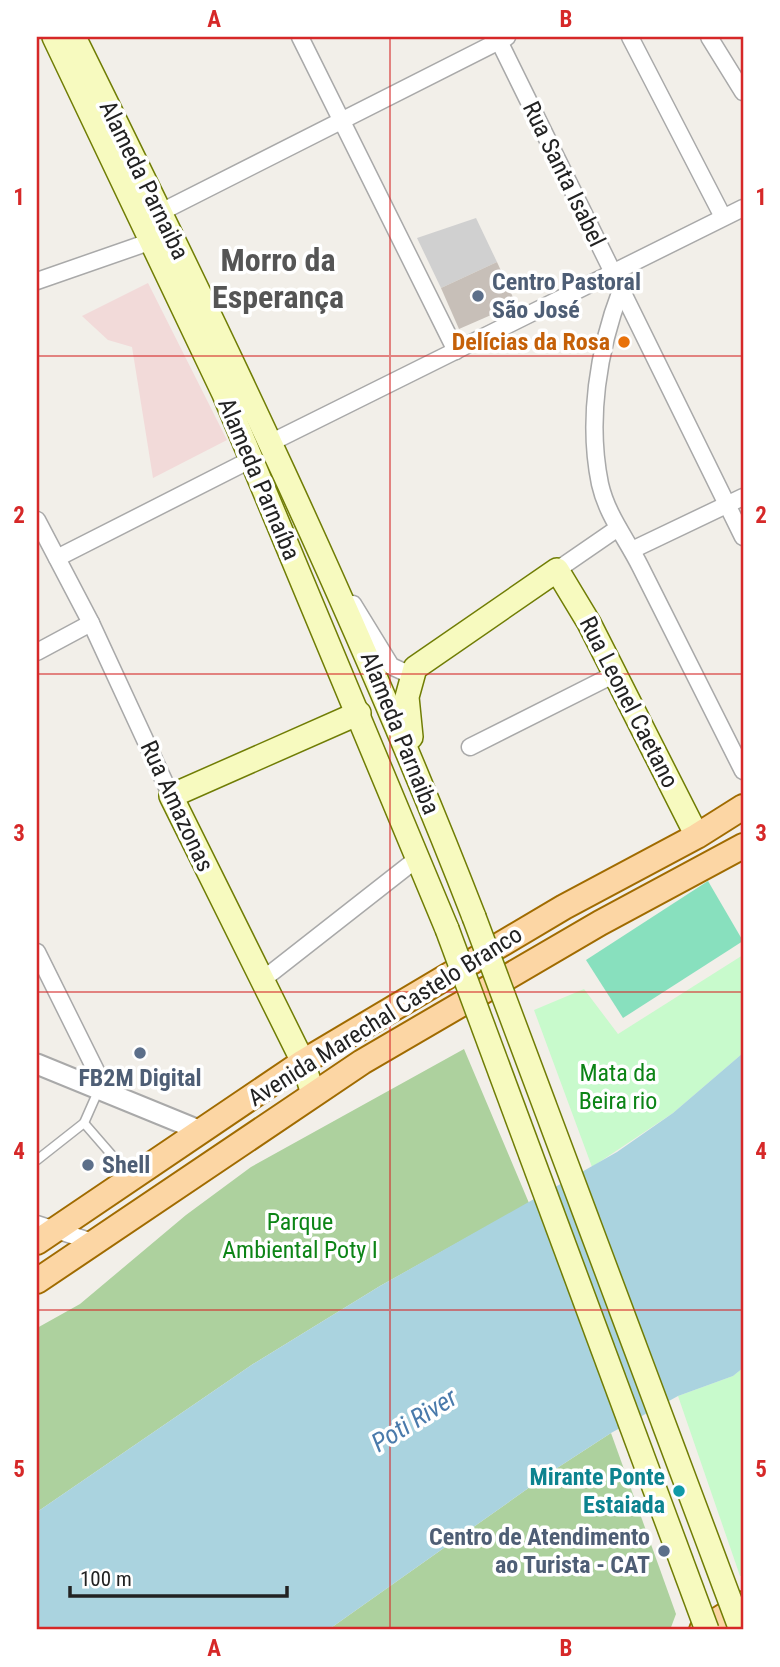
<svg xmlns="http://www.w3.org/2000/svg" width="780" height="1667" viewBox="0 0 780 1667" font-family="'Roboto Condensed',sans-serif">
<style>
.commercial{fill:#f2dad9}
.religious{fill:#d0d0d0}
.forest{fill:#add19e}
.park{fill:#c8facc}
.pitch{fill:#88e0be}
.water{fill:#aad3df}
.building{fill:#c7bfb8}
.lines{fill:none;stroke-linecap:round;stroke-linejoin:round}
.service-casing{stroke:#a9a9a9;stroke-width:11}
.minor-casing{stroke:#a9a9a9;stroke-width:19}
.tertiary-casing{stroke:#a9a9a9;stroke-width:23}
.secondary-casing{stroke:#707d05;stroke-width:26}
.primary-casing{stroke:#a06b00;stroke-width:28}
.service{stroke:#fff;stroke-width:8}
.minor{stroke:#fff;stroke-width:16}
.tertiary{stroke:#fff;stroke-width:19}
.secondary{stroke:#f7fabf;stroke-width:23}
.primary{stroke:#fcd6a4;stroke-width:24}
.secondary-bridge-casing{stroke:#707d05;stroke-width:26;stroke-linecap:butt}
.secondary-bridge{stroke:#f7fabf;stroke-width:23}
.grid{fill:none;stroke:#d62828;stroke-width:2;stroke-opacity:0.55}
.service-dot{fill:#5c6f8a;stroke:#fff;stroke-width:2.5}
.food-dot{fill:#e8710a;stroke:#fff;stroke-width:2.5}
.culture-dot{fill:#0f9aa8;stroke:#fff;stroke-width:2.5}
.labels{text-anchor:middle;stroke-width:7;stroke-linejoin:round;paint-order:stroke}
.street-label{font-size:24px;fill:#222;stroke:#fff}
.service-label{font-size:24px;font-weight:bold;fill:#4e5e75;stroke:#fff;text-anchor:start}
.food-label{font-size:24px;font-weight:bold;fill:#c56008;stroke:#fff;text-anchor:end}
.park-label{font-size:24px;fill:#0c8416;stroke:#fff}
.culture-label{font-size:24px;font-weight:bold;fill:#0d838f;stroke:#fff;text-anchor:end}
.water-label{font-size:26px;font-style:italic;fill:#4a7aab;stroke:#fff}
.district-label{font-size:32px;font-weight:bold;fill:#555;stroke:#fff}
.neatline{fill:none;stroke:#d62828;stroke-width:2.5}
.grid-label{font-size:23px;text-anchor:middle;font-weight:bold;fill:#d62828}
</style>
<rect width="100%" height="100%" fill="#f2efe9"/>
<path class="commercial" d="M148 283 227 440 153 478 132 347 108 340 82 316Z"/>
<path class="religious" d="M476 218 497 262 441 288 417 238Z"/>
<g class="forest">
<path d="M464 1049 529 1203 380 1286 253 1364 37 1512V1328L80 1304 186 1215 251 1167Z"/>
<path d="M611 1433 676 1614 670 1630H328L554 1470Z"/>
</g>
<g class="park">
<path d="M743 955V1053L673 1113 592 1167 534 1010 584 989 618 1034Z"/>
<path d="M743 1368V1576H740L678 1396 733 1376Z"/>
</g>
<path class="pitch" d="M708 881 743 941 623 1018 586 960Z"/>
<path class="water" d="M743 1053V1368L733 1376 678 1396 611 1433 554 1470 328 1630H37V1512L253 1364 380 1286 617 1152 673 1113Z"/>
<path class="building" d="M497 262 516 304 459 329 441 288Z"/>
<g class="lines">
<defs>
<g id="service">
<path d="M84 1123 130 1176"/>
<path d="M37 1160 84 1123 99 1089"/>
</g>
<g id="minor">
<path d="M300 37 456 351"/>
<path d="M497 37 743 537"/>
<path d="M630 37 723 217"/>
<path d="M709 37 743 92"/>
<path d="M161 212 507 37"/>
<path d="M37 281 152 241"/>
<path d="M621 290C598 350 587 421 600 484 607 515 626 538 640 566 674 634 709 703 743 771"/>
<path d="M270 443 743 208"/>
<path d="M37 520 91 623 171 796"/>
<path d="M632 550 743 497"/>
<path d="M57 558 250 460"/>
<path d="M557 570 618 528"/>
<path d="M353 604 391 666 404 672 415 668"/>
<path d="M37 652 91 623"/>
<path d="M470 747 615 674"/>
<path d="M37 952 107 1093"/>
<path d="M261 981 418 858"/>
<path d="M37 1224 93 1242"/>
</g>
<path id="tertiary" d="M37 1064 201 1131"/>
<g id="secondary">
<path d="M54 37 224 394 447 929"/>
<path d="M74 37C217 326 357 616 474 917"/>
<path d="M411 737 407 697 415 668 557 570 589 623 697 836"/>
<path d="M313 1094 303 1062 171 796 359 713"/>
</g>
<g id="primary">
<path d="M37 1242 303 1062 564 907 697 836 743 807"/>
<path d="M37 1281 362 1062 600 923 743 846"/>
<path d="M702 1630 743 1604"/>
</g>
</defs>
<use href="#service" class="service-casing"/>
<use href="#minor" class="minor-casing"/>
<use href="#tertiary" class="tertiary-casing"/>
<use href="#secondary" class="secondary-casing"/>
<use href="#primary" class="primary-casing"/>
<use href="#service" class="service"/>
<use href="#minor" class="minor"/>
<use href="#tertiary" class="tertiary"/>
<use href="#secondary" class="secondary"/>
<use href="#primary" class="primary"/>
<defs>
<g id="secondary-bridge">
<path d="M474 917 741 1630"/>
<path d="M447 929 707 1630"/>
</g>
</defs>
<use href="#secondary-bridge" class="secondary-bridge-casing"/>
<use href="#secondary-bridge" class="secondary-bridge"/>
</g>
<path class="grid" d="M390 37V1630M37 356H743M37 674H743M37 992H743M37 1310H743"/>
<g class="service-dot">
<circle cx="478" cy="296" r="7"/>
<circle cx="140" cy="1053" r="7"/>
<circle cx="88" cy="1165" r="7"/>
<circle cx="664" cy="1551" r="7"/>
</g>
<circle class="food-dot" cx="624" cy="342" r="7"/>
<circle class="culture-dot" cx="679" cy="1491" r="7"/>
<g class="labels">
<g class="street-label">
<text transform="translate(564 174) rotate(64)" y="8">Rua Santa Isabel</text>
<text transform="translate(144 180) rotate(64)" y="8">Alameda Parnaiba</text>
<text transform="translate(259 479) rotate(67)" y="8">Alameda Parnaíba</text>
<text transform="translate(629 702) rotate(63)" y="8">Rua Leonel Caetano</text>
<text transform="translate(400 733) rotate(68)" y="8">Alameda Parnaiba</text>
<text transform="translate(177 806) rotate(65)" y="8">Rua Amazonas</text>
<text transform="translate(385 1016) rotate(-32)" y="8">Avenida Marechal Castelo Branco</text>
</g>
<g class="service-label">
<text x="492" y="290">Centro Pastoral<tspan x="492" dy="28">São José</tspan></text>
<text x="140" y="1086" text-anchor="middle">FB2M Digital</text>
<text x="102" y="1173">Shell</text>
<text x="650" y="1545" text-anchor="end">Centro de Atendimento<tspan x="650" dy="28">ao Turista - CAT</tspan></text>
</g>
<g class="food-label">
<text x="610" y="350">Delícias da Rosa</text>
</g>
<g class="park-label">
<text x="618" y="1081">Mata da<tspan x="618" dy="28">Beira rio</tspan></text>
<text x="300" y="1230">Parque<tspan x="300" dy="28">Ambiental Poty I</tspan></text>
</g>
<g class="culture-label">
<text x="665" y="1485">Mirante Ponte<tspan x="665" dy="28">Estaiada</tspan></text>
</g>
<g class="water-label">
<text transform="translate(414 1420) rotate(-32)" y="9">Poti River</text>
</g>
<g class="district-label">
<text x="278" y="271">Morro da<tspan x="278" dy="37">Esperança</tspan></text>
</g>
</g>
<rect width="780" height="1667" fill="none" stroke="#ffffff" stroke-width="77"/>
<path d="M70 1586v10h217v-10" fill="none" stroke="#222222" stroke-width="3.5"/>
<text x="80" y="1586" font-size="21" fill="#222222" stroke="#ffffff" stroke-width="5" paint-order="stroke">100 m</text>
<rect x="38" y="38" width="704" height="1590" class="neatline"/>
<g class="grid-label">
<text x="214" y="27">A</text>
<text x="566" y="27">B</text>
<text x="19" y="205">1</text>
<text x="761" y="205">1</text>
<text x="19" y="523">2</text>
<text x="761" y="523">2</text>
<text x="19" y="841">3</text>
<text x="761" y="841">3</text>
<text x="19" y="1159">4</text>
<text x="761" y="1159">4</text>
<text x="19" y="1477">5</text>
<text x="761" y="1477">5</text>
<text x="214" y="1656">A</text>
<text x="566" y="1656">B</text>
</g>
</svg>
